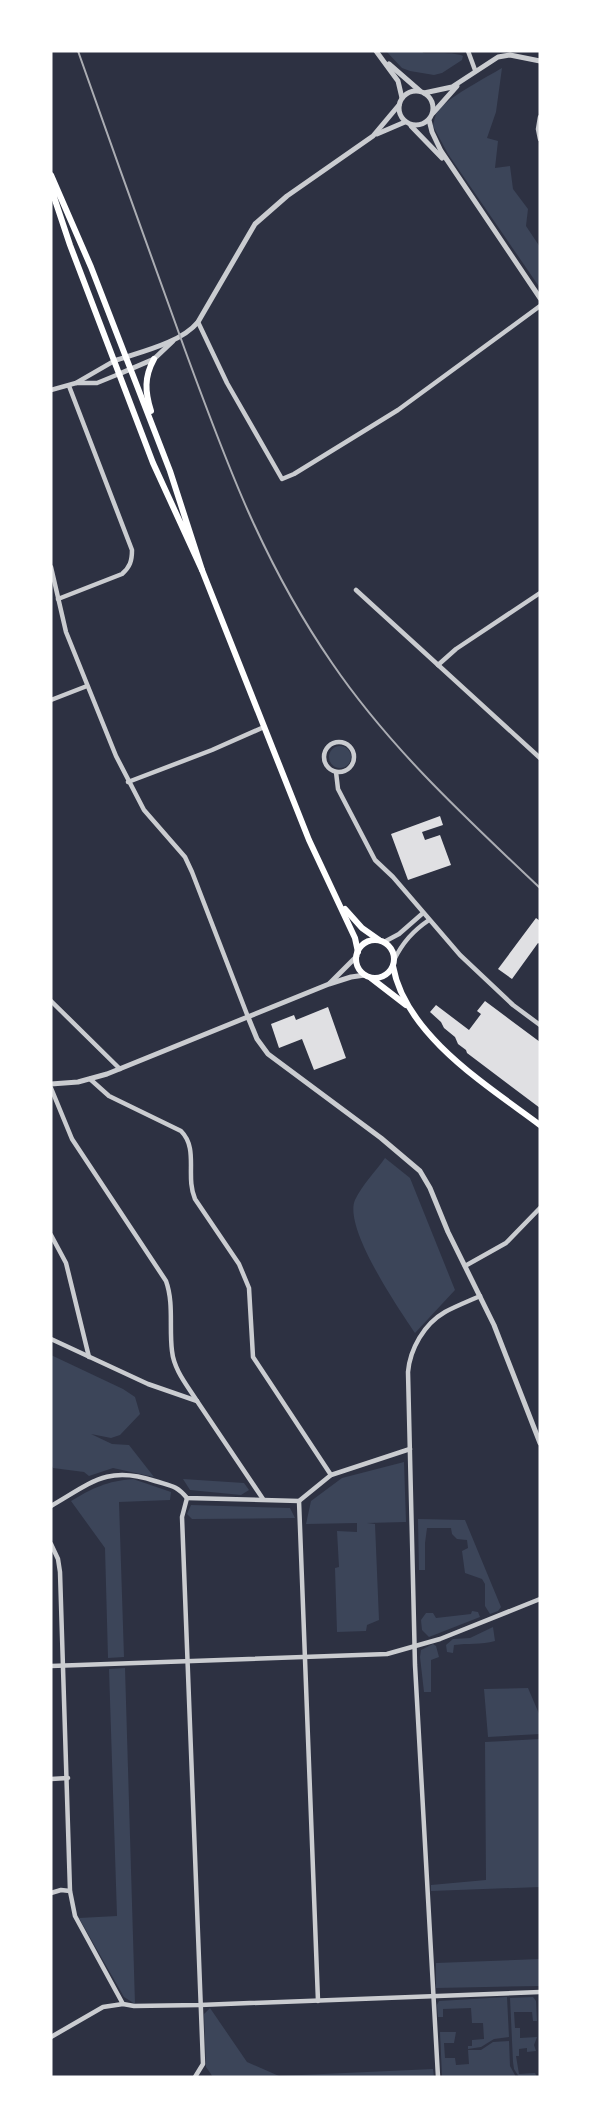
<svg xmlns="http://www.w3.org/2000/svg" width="591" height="2128" viewBox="0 0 591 2128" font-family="'Varela Round',sans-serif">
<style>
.green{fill:#3c4559}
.building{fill:#e0e0e3}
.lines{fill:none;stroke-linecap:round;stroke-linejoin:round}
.minor{stroke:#caccd0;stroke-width:4.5}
.tertiary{stroke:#caccd0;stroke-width:5}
.secondary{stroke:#fff;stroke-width:6}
.rail{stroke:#abadb3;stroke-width:2}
</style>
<rect width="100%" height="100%" fill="#2d3142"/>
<g class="green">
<path d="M386 51H422L423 53C433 54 456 52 463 56L462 60 442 73 434 75 410 71 402 68Z"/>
<path d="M502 68 496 112 487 138 498 141 495 168 510 166 513 189 528 209 526 226 540 247V288L448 154 433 126C434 121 435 116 437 112 445 99 487 77 502 68Z"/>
<circle cx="340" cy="757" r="11"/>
<path d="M385 1158 410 1178 455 1290 415 1333C399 1309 343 1228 355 1200 362 1185 376 1171 385 1158Z"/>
<path d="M51 1355 123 1389 135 1397 140 1414 120 1435 111 1438 91 1434 112 1444 129 1445 154 1477 113 1468 89 1476 84 1472 53 1468 51 1464Z"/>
<path d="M404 1462 406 1522 367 1523 375 1524 379 1620 367 1625 366 1631 337 1632 335 1568 339 1567 337 1531 357 1532V1523L306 1524 311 1501 342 1478Z"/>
<path d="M133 1479 171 1492 170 1500 119 1502 124 1657 108 1658 105 1548 71 1501C93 1488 107 1481 133 1479Z"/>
<path d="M183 1479 244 1483 249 1490 241 1495 190 1490Z"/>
<path d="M191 1505 290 1508 295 1518 192 1519 187 1514Z"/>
<path d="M418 1519 465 1520 501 1607 498 1611 490 1614 485 1606V1584L482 1579 465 1573 462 1551 468 1548 467 1540 457 1539 452 1534 451 1528H427L425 1543V1570H419Z"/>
<path d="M472 1611 478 1612 480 1617 429 1637 422 1630 421 1620 426 1613H433L436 1618 471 1614Z"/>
<path d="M493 1627 495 1641C481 1645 468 1643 454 1645L453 1653 447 1652 446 1645 453 1639 470 1638Z"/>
<path d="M433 1644 436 1646 439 1657 431 1660V1692H424L420 1657 421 1650Z"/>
<path d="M125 1668 135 2004 124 1997 79 1918 117 1916 109 1669Z"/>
<path d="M528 1688 540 1716V1734L488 1737 484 1689Z"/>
<path d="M540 1739V1887L431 1891V1885L486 1880 485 1742Z"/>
<path d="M540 1959V1986L436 1988V1963Z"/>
<path d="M507 1997 509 2037 494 2039 481 2047 468 2049V2046H472V2040L484 2039 483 2023H472L471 2008 443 2009V2017H438L437 2005 439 2001Z"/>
<path d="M533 1997 536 2001 537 2021H533L532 2012H514L515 2028H520V2038L537 2037 534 2045 536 2051 527 2052V2048L519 2049V2056H516L519 2074 535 2073 537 2077H519L514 2069 513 2062 510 1998Z"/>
<path d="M210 2008 247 2062 279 2076 433 2069 434 2077H213L206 2067 204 2014Z"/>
<path d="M440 2032H456L454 2043H444L445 2058H455L456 2065 469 2064 468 2050H481L493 2042 509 2041 510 2066 516 2077H442Z"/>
</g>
<g class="building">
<path d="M440 816 443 825 422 832 425 840 440 835 451 865 408 880 391 834Z"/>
<path d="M536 918 540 921V944L538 943 512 979 498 969Z"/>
<path d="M485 1001 540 1042V1108L467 1053 466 1050 458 1044 455 1037 444 1028 441 1022 430 1012 436 1005 469 1030 481 1014 477 1011Z"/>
<path d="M328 1007 346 1058 314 1070 302 1039 279 1048 271 1024 294 1015 296 1020Z"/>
</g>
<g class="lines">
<g class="minor">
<path d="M468 51 475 70"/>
<path d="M540 117 538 129 540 139"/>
<path d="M198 322 227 383 282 479 294 474 398 410 540 306"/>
<path d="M76 383H97L119 374"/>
<path d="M51 390 76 383 114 361"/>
<path d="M51 567 66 632 116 756 144 810 185 857 192 872 248 1017"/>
<path d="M356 590 540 758"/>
<path d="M58 599 122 574C130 567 132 561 132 550L69 386"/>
<path d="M438 665 456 649 540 593"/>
<path d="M51 700 87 686"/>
<circle cx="339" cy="757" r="15"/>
<path d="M336 772 338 789 375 860 393 877 460 955 513 1005 540 1025"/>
<path d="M128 782 212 750 264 727"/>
<path d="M384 942 399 934 423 913"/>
<path d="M394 960C403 942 413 931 429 920"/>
<path d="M51 1001 120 1069"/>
<path d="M90 1079 109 1096 181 1131C199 1149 185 1176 195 1199L239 1264 249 1288 253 1357 331 1475"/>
<path d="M51 1088 72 1139 166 1281C174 1303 169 1328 172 1351 174 1370 187 1385 197 1401"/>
<path d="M51 1235 66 1263 89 1357"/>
<path d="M465 1266 506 1243 540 1208"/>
<path d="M51 1339 148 1384 197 1401 263 1499"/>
<path d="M187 1498 182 1517 203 2064 195 2077"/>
<path d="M299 1501 318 2001"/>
<path d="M51 1506C91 1483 107 1465 155 1481 171 1486 176 1485 187 1498L299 1501 331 1475 410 1449"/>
<path d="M51 1544 58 1559 60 1572 70 1891 75 1916 123 2004 134 2006 200 2005 540 1992"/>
<path d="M51 1666 387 1654 440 1639 540 1599"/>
<path d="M51 1779 68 1778"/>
<path d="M51 1893 61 1890 70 1891"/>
<path d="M51 2037 103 2007 123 2004"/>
<path d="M438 2077 415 1665 408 1372C410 1349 424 1324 445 1312 456 1306 469 1301 480 1296"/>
</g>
<g class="tertiary">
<path d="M376 51 398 81 402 98"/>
<path d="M389 64 420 91"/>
<circle cx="416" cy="108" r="17"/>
<path d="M424 93 452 87 498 57 510 55 540 61"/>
<path d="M433 113 457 86"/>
<path d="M429 120 432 132 441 151 540 298"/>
<path d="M411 126 442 158"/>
<path d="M377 134 405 122"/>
<path d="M114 361C140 352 181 343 198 322L255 224 287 196 373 136 399 105"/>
<path d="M119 374 154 359 173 341"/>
<path d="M330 983 357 956"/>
<path d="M248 1017 257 1039 268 1054 381 1138 420 1171 430 1188 448 1232 494 1325 540 1443"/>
<path d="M51 1084 78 1082 107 1074 329 984 351 977 365 975"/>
</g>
<g class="secondary">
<path d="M51 175 91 267 170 471 202 570 153 463 70 245 51 188"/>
<path d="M151 411C145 392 144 377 154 359"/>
<path d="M202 570 309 840 355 938 358 952"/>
<path d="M345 909 362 928 379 940"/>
<circle cx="375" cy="959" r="19"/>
<path d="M393 966C405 1035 488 1086 540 1125"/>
<path d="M371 978 406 1005"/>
</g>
<path class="rail" d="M78 51C113 151 149 250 185 350 226 462 263 563 332 663 390 748 465 817 540 888"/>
</g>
<rect width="591" height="2128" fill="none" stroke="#ffffff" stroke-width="105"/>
</svg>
